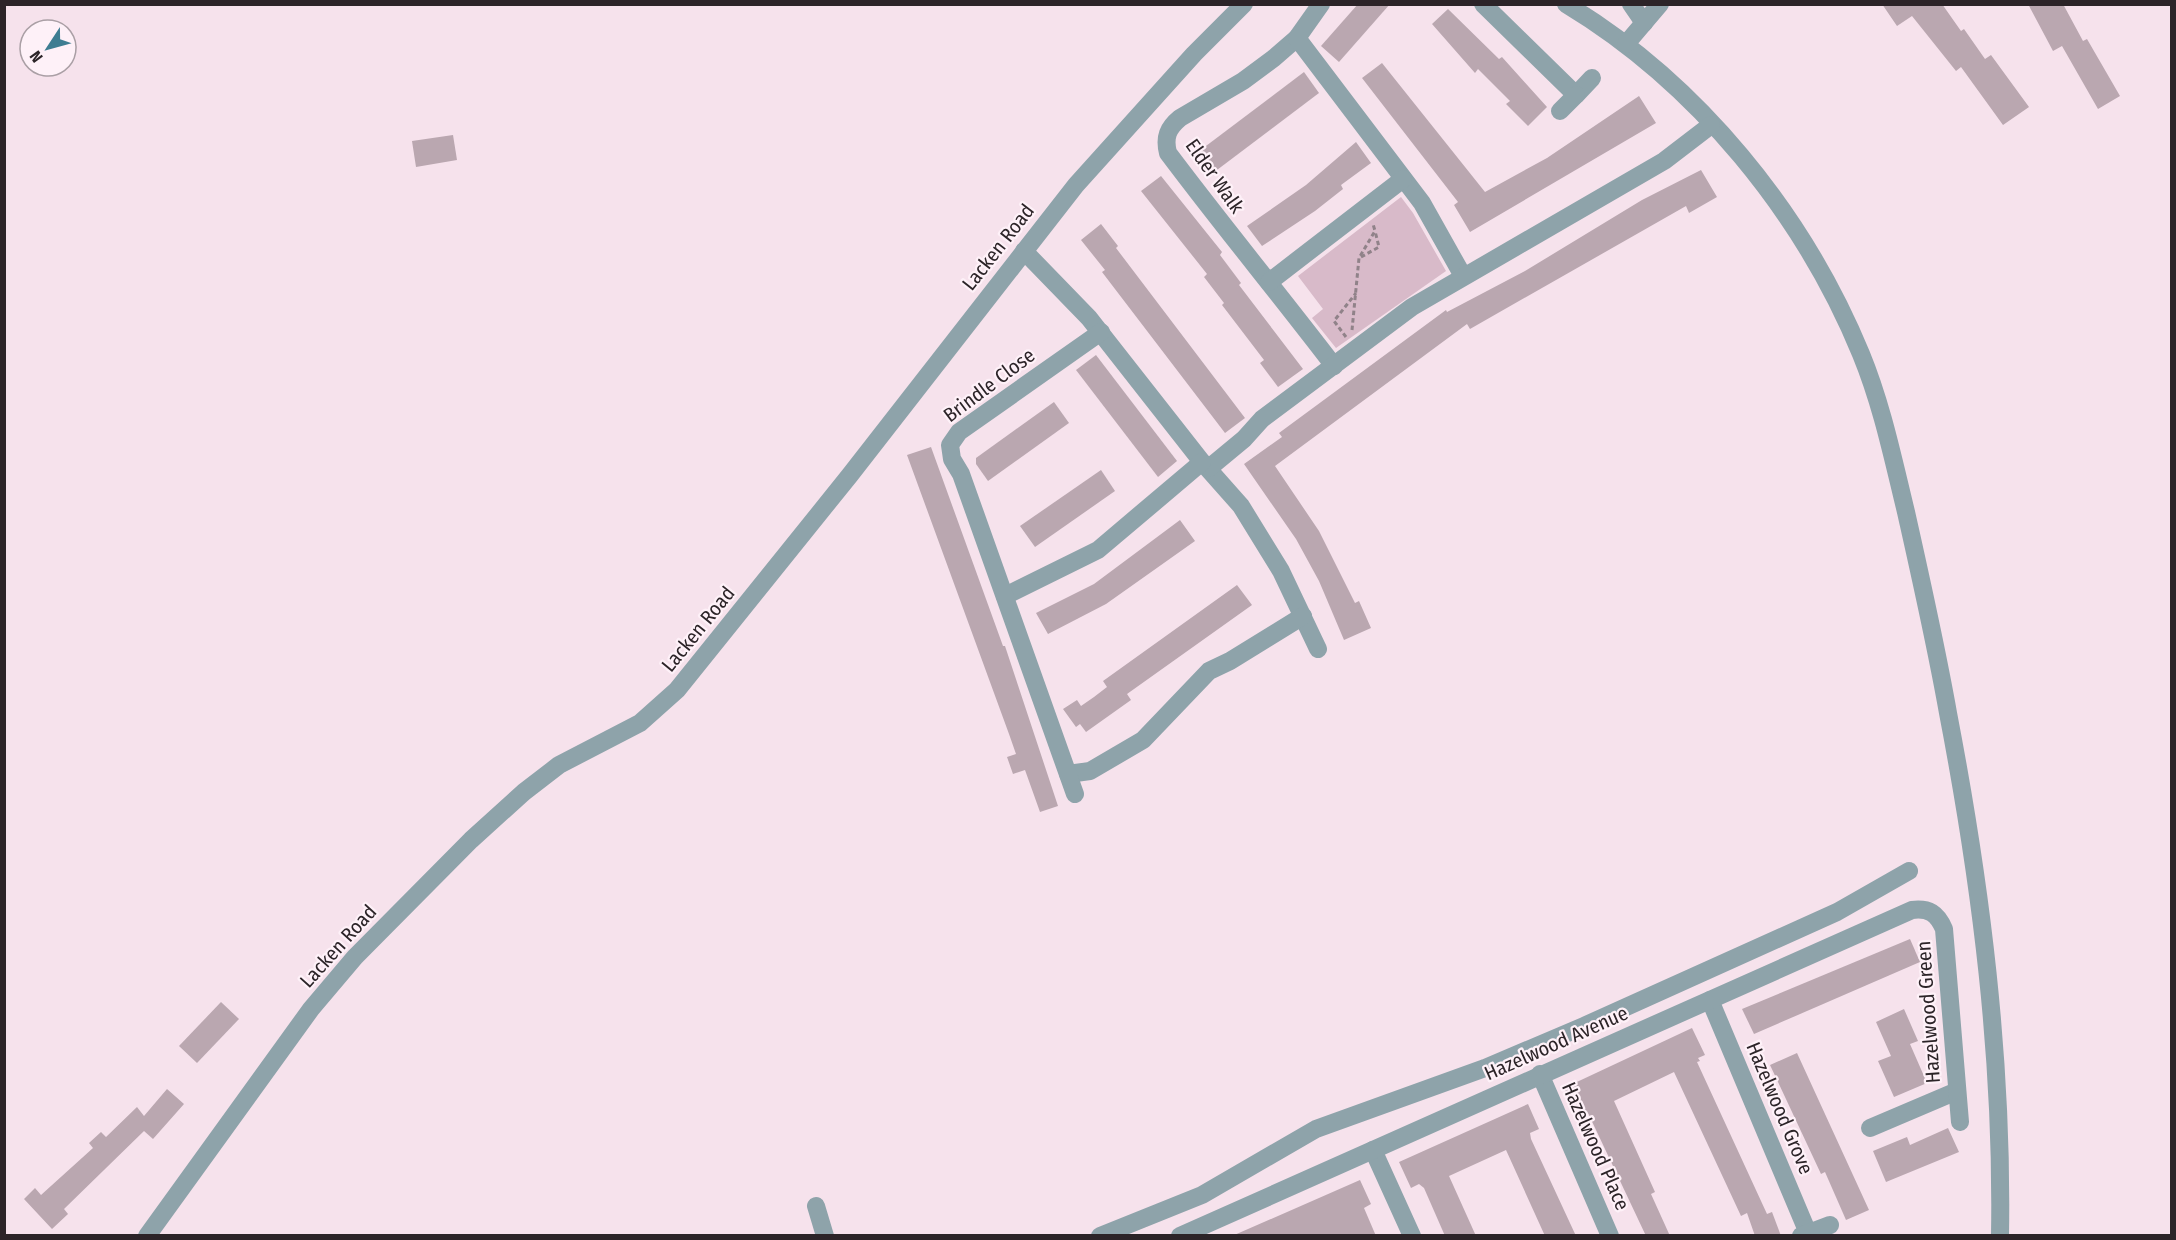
<svg xmlns="http://www.w3.org/2000/svg" width="2176" height="1240" viewBox="0 0 2176 1240" font-family="'Fira Sans Condensed',sans-serif">
<style>
.green{fill:#d8bac9}
.building{fill:#baa7b0}
.lines{fill:none;stroke-linecap:round;stroke-linejoin:round}
.path{stroke:#908289;stroke-width:3;stroke-dasharray:4.5 3;stroke-linecap:butt}
.minor{stroke:#8ea3aa;stroke-width:18}
.labels{text-anchor:middle;stroke-width:4.5;stroke-linejoin:round;paint-order:stroke}
.street-label{font-size:20px;fill:#2c2428;stroke:#fef1f8}
</style>
<rect width="100%" height="100%" fill="#f6e2ec"/>
<path class="green" d="M1401 197 1413 213 1446 271 1336 348 1312 318 1323 309 1298 276Z"/>
<g class="building">
<path d="M1358 4H1390L1339 62 1321 46Z"/>
<path d="M1882 4H1942L1961 31 1964 29 1985 59 1991 55 2029 107 2003 125 1961 67 1956 71 1912 16 1897 26Z"/>
<path d="M2028 4H2063L2083 41 2087 39 2120 96 2098 109 2062 46 2053 51Z"/>
<path d="M1448 9 1499 59 1502 57 1547 107 1528 126 1506 104 1510 101 1478 69 1475 73 1432 24Z"/>
<path d="M1382 63 1485 192 1547 158 1639 96 1656 123 1470 232 1454 205 1458 202 1362 78Z"/>
<path d="M1304 72 1319 93 1209 176 1194 155Z"/>
<path d="M453 135 457 160 416 167 412 141Z"/>
<path d="M1356 142 1371 163 1341 185 1343 189 1315 211 1262 246 1247 226 1306 185Z"/>
<path d="M1701 170 1717 197 1689 213 1686 206 1470 329 1467 324 1275 466 1319 531 1355 603 1359 601 1371 628 1344 640 1319 581 1296 539 1244 464 1282 437 1279 433 1446 310 1447 312 1525 271 1642 200Z"/>
<path d="M1161 176 1222 252 1220 255 1241 283 1239 285 1303 369 1278 387 1260 363 1264 360 1222 305 1224 303 1204 277 1207 274 1141 191Z"/>
<path d="M1101 224 1118 246 1116 248 1245 418 1225 433 1102 272 1105 270 1081 240Z"/>
<path d="M1096 355 1177 461 1158 477 1076 370Z"/>
<path d="M1054 402 1069 423 988 481 976 464V458Z"/>
<path d="M931 447 1003 646H1005L1058 806 1040 812 1025 770 1013 774 1007 757 1016 754 1009 734 907 455Z"/>
<path d="M1101 470 1115 491 1035 547 1020 526Z"/>
<path d="M1180 520 1195 541 1106 604 1048 634 1036 613 1094 584Z"/>
<path d="M1237 585 1252 605 1127 694 1131 700 1086 732 1080 724 1076 727 1063 709 1077 700 1081 706 1094 697 1107 687 1103 681Z"/>
<path d="M1910 939 1920 962 1754 1034 1742 1009Z"/>
<path d="M221 1002 239 1019 197 1063 179 1046Z"/>
<path d="M1904 1009 1918 1041 1910 1044 1927 1083 1894 1097 1878 1061 1891 1056 1876 1022Z"/>
<path d="M1692 1028 1705 1055 1698 1058 1700 1061 1697 1062 1767 1214 1772 1212 1781 1236H1755L1747 1213 1741 1216 1674 1072 1614 1101 1655 1192 1651 1194 1670 1236H1646L1588 1113 1586 1114 1584 1109 1576 1113 1564 1088Z"/>
<path d="M1797 1053 1869 1210 1846 1220 1825 1172 1821 1174 1770 1065Z"/>
<path d="M167 1089 184 1104 153 1139 144 1131 64 1209 68 1214 52 1229 24 1199 35 1188 41 1195 93 1148 89 1143 101 1132 106 1137 137 1107 144 1116Z"/>
<path d="M1528 1104 1539 1129 1530 1133 1531 1139 1576 1236H1545L1506 1150 1449 1176 1476 1236H1445L1424 1188 1419 1184 1411 1188 1399 1162Z"/>
<path d="M1948 1128 1959 1152 1886 1182 1873 1151 1907 1137 1910 1145Z"/>
<path d="M1360 1180 1371 1204 1364 1208 1376 1236H1232Z"/>
</g>
<g class="lines">
<g class="path">
<path d="M1361 257 1379 247 1375 231"/>
<path d="M1352 330 1359 258 1375 231 1373 224"/>
<path d="M1346 337 1334 321 1356 293"/>
</g>
<g class="minor">
<path d="M1321 4 1297 38 1274 58 1243 81 1180 118C1168 128 1164 137 1168 153 1222 225 1279 294 1334 366"/>
<path d="M1483 4 1576 95 1592 78"/>
<path d="M1566 4C1697 83 1803 213 1861 354 1882 405 1893 459 1906 512 1921 579 1936 645 1948 713 1981 885 2003 1059 2000 1236"/>
<path d="M1631 4 1644 23"/>
<path d="M1297 38 1422 203 1463 276"/>
<path d="M1626 44 1660 4"/>
<path d="M1560 111 1576 95"/>
<path d="M1024 251 1089 318 1202 462 1241 506 1281 571 1318 649"/>
<path d="M1269 282 1403 179"/>
<path d="M1209 468 1244 439 1262 419 1412 307 1664 161 1711 125"/>
<path d="M1005 596 1098 550 1202 462"/>
<path d="M1068 774 1090 771 1143 740 1209 671 1230 661 1303 616"/>
<path d="M1075 794 961 474 952 459 950 445 959 432 1101 332"/>
<path d="M1710 1000 1808 1233"/>
<path d="M1540 1074 1610 1236"/>
<path d="M1870 1128 1957 1091"/>
<path d="M1373 1150 1412 1236"/>
<path d="M816 1206 825 1236"/>
<path d="M147 1236 311 1009 355 957 471 840 524 792 559 765 640 723 677 690 850 475 1076 185 1194 54 1244 4"/>
<path d="M1100 1236 1202 1195 1316 1129 1485 1068 1584 1026 1837 912 1909 871"/>
<path d="M1180 1236 1912 910C1929 908 1937 913 1944 929L1960 1122"/>
<path d="M1801 1236 1830 1225"/>
</g>
</g>
<g class="labels">
<g class="street-label">
<text transform="translate(1215 176) rotate(55)" y="7">Elder Walk</text>
<text transform="translate(998 247) rotate(-52)" y="7">Lacken Road</text>
<text transform="translate(989 385) rotate(-37)" y="7">Brindle Close</text>
<text transform="translate(698 629) rotate(-51)" y="7">Lacken Road</text>
<text transform="translate(338 946) rotate(-48)" y="7">Lacken Road</text>
<text transform="translate(1928 1012) rotate(-94)" y="7">Hazelwood Green</text>
<text transform="translate(1556 1043) rotate(-24)" y="7">Hazelwood Avenue</text>
<text transform="translate(1780 1108) rotate(67)" y="7">Hazelwood Grove</text>
<text transform="translate(1596 1146) rotate(66)" y="7">Hazelwood Place</text>
</g>
</g>
<rect width="2176" height="1240" fill="none" stroke="#2c2428" stroke-width="12"/>
<g transform="translate(48 48) rotate(234)"><circle r="28" fill="#fef1f8" stroke="#aa9fa5" stroke-width="1.5"/>
<path d="M0-4.5L10 22L0 15L-10 22Z" fill="#3e7d92"/>
<text y="-9" font-size="16" font-weight="bold" text-anchor="middle" fill="#2c2428">N</text>
</g>
</svg>
